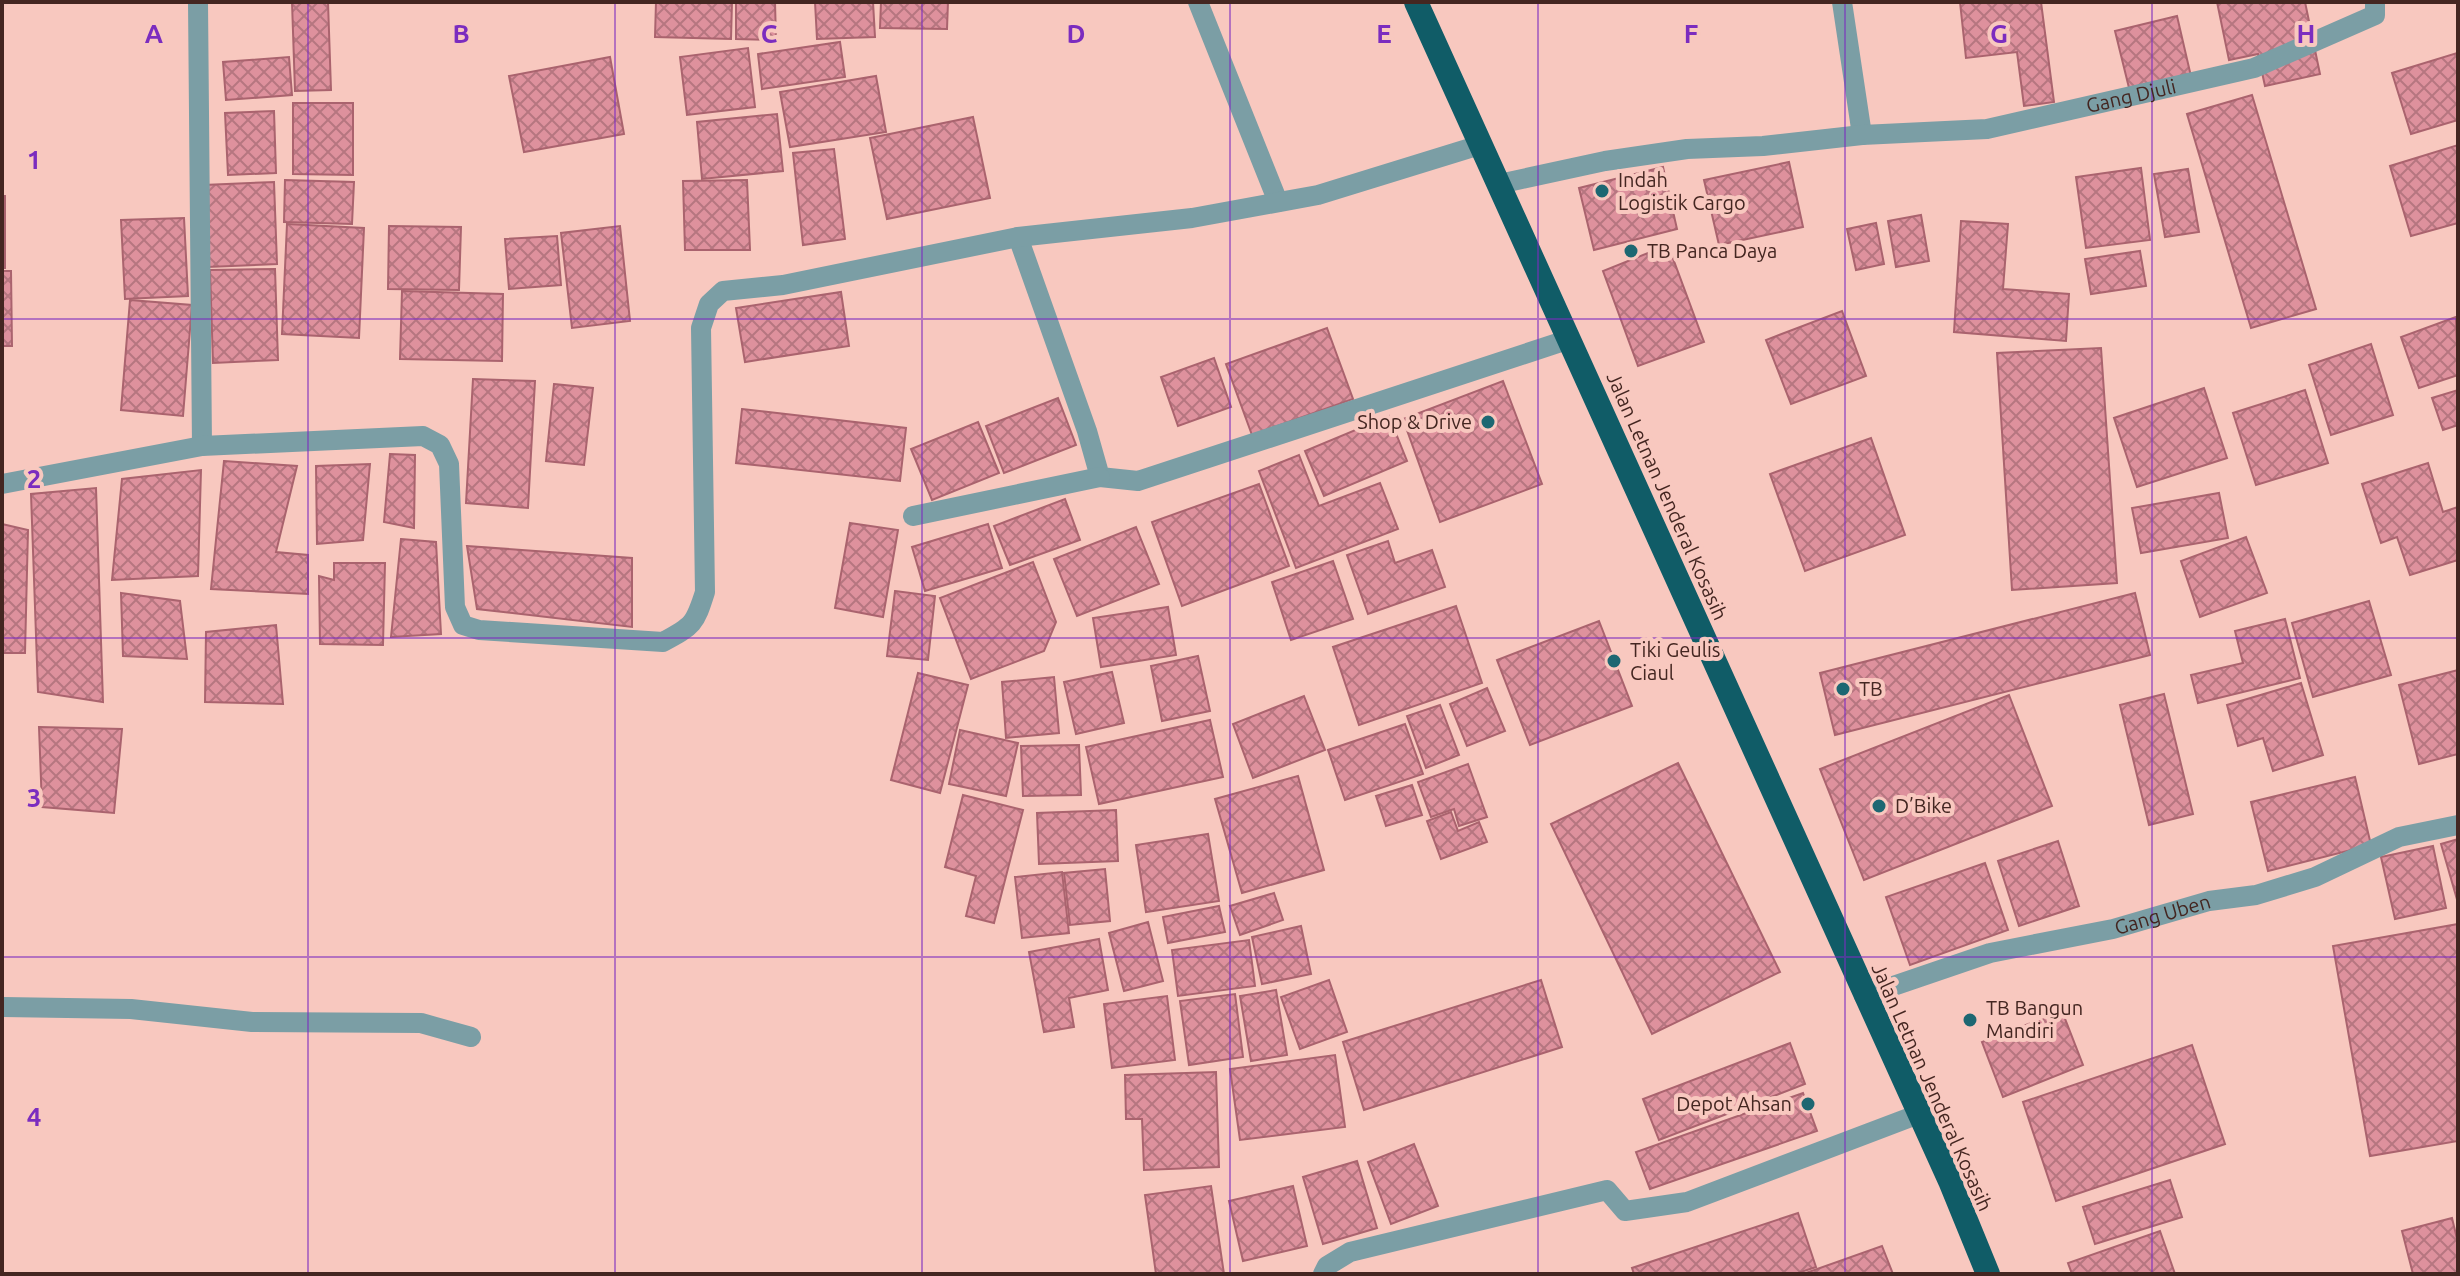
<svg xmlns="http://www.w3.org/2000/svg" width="2460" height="1276" viewBox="0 0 2460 1276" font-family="Ubuntu,sans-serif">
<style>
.building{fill:url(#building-cross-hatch);stroke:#aa636e;stroke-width:2}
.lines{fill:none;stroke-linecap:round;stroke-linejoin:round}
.minor{stroke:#7b9ea5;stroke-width:20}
.highway{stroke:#105c67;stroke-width:24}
.grid{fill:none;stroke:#7b2cbf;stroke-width:2;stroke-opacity:0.55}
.poi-dot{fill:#1d6772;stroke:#f8c8bf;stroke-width:3}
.labels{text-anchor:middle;stroke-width:8;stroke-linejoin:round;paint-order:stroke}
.street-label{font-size:20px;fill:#442621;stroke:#f8c8bf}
.poi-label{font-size:20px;fill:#442621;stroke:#f8c8bf;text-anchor:start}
.grid-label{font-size:26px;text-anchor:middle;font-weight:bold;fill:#7b2cbf;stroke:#f8c8bf;stroke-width:8;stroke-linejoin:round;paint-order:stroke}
</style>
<defs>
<pattern id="building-cross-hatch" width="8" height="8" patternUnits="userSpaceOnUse" patternTransform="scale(2)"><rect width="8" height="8" fill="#de919d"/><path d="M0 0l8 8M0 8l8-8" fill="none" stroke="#b67680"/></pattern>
</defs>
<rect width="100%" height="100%" fill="#f8c8bf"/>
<g class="building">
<path d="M292 2H328L331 90 295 91Z"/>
<path d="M656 2H732L731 39 655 37Z"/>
<path d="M736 2H775L776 40 736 39Z"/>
<path d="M815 2H873L875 37 817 39Z"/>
<path d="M881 2H948L947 29 880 28Z"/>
<path d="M1960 2H2041L2054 102 2024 106 2017 52 1966 58Z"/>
<path d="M2217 2H2305L2320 74 2265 86 2258 54 2229 60Z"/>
<path d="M2177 16 2193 85 2132 100 2115 31Z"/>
<path d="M840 42 845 77 762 89 758 54Z"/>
<path d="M748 48 755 107 687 115 680 57Z"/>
<path d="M2457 53 2458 120 2411 134 2392 73Z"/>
<path d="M289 57 292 95 226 100 223 62Z"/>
<path d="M610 57 624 134 524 152 509 76Z"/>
<path d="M876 76 886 132 790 147 780 92Z"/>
<path d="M2252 95 2316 309 2251 328 2187 114Z"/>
<path d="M293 103H353V175L293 174Z"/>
<path d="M274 111 276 173 228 175 225 113Z"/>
<path d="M777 114 783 171 702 179 697 122Z"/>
<path d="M973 117 990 198 887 219 870 138Z"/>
<path d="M2458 145V223L2411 236 2390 166Z"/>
<path d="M834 149 845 239 803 245 793 153Z"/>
<path d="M1789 162 1803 227 1719 245 1704 180Z"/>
<path d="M1663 167 1677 229 1594 250 1579 188Z"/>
<path d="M2141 168 2150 240 2086 248 2076 177Z"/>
<path d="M2188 169 2199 232 2165 237 2154 174Z"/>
<path d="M285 180 354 182 352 224 284 222Z"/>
<path d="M747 180 750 250H685L683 181Z"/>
<path d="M274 182 277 264 208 267 204 185Z"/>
<rect x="2" y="196" width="3" height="72"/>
<path d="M1921 215 1929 261 1896 267 1888 221Z"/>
<path d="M184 218 188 296 125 299 121 220Z"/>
<path d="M1961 221 2008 224 2003 289 2069 294 2066 341 1954 332Z"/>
<path d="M1876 223 1884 264 1856 270 1847 229Z"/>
<path d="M287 224 364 228 359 338 282 334Z"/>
<path d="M389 226 461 227 459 290 388 289Z"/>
<path d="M620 226 630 321 572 328 561 233Z"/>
<path d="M557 236 561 285 509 289 505 239Z"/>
<path d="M1668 245 1704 342 1638 366 1603 271Z"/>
<path d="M2140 251 2146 286 2091 294 2085 259Z"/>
<path d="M275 269 278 360 213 363 210 270Z"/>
<path d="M2 271H11L12 346H2Z"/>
<path d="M402 291 503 294 502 361 400 359Z"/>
<path d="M841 292 849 346 745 362 736 308Z"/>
<path d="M130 300 192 305 183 416 121 410Z"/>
<path d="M1842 311 1866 376 1791 404 1766 340Z"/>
<path d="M2456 317 2458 375 2419 388 2401 337Z"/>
<path d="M1327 328 1353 399 1252 435 1226 364Z"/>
<path d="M2371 344 2393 415 2331 435 2309 365Z"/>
<path d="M2101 348 2117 583 2012 590 1997 353Z"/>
<path d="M1214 358 1231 407 1178 426 1161 377Z"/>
<path d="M473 379 535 381 528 508 466 503Z"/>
<path d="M1503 381 1542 484 1440 522 1403 419Z"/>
<path d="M554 384 593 388 584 465 546 461Z"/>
<path d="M2204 388 2227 458 2137 487 2114 418Z"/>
<path d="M2305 390 2328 463 2256 485 2233 413Z"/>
<path d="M2458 390V425L2443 430 2432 398Z"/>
<path d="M1058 398 1076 445 1004 473 986 426Z"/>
<path d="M742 409 906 428 900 481 736 463Z"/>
<path d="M1389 416 1407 461 1324 496 1305 451Z"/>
<path d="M978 422 999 473 932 500 911 449Z"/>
<path d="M1871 438 1905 535 1805 571 1770 474Z"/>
<path d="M390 454 415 455 414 528 384 522Z"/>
<path d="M1299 455 1319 506 1380 483 1398 529 1296 568 1259 471Z"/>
<path d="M224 461 297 466 276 552 308 555V594L211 589Z"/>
<path d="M2428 463 2443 512 2458 507V560L2410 575 2397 537 2381 543 2362 484Z"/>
<path d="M370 464 363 540 317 544 316 466Z"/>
<path d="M201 470 198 576 112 580 122 479Z"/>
<path d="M1259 484 1289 566 1182 606 1152 522Z"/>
<path d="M96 488 103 702 38 692 31 494Z"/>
<path d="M2219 493 2228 538 2141 553 2132 508Z"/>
<path d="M1065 499 1080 540 1010 565 994 526Z"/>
<path d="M850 523 898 530 883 617 835 608Z"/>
<path d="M2 524 28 530 25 653H2Z"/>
<path d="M988 524 1002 568 925 591 912 547Z"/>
<path d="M1136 527 1159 584 1077 616 1054 559Z"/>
<path d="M2246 537 2267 593 2200 617 2181 561Z"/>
<path d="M401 539 436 542 441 634 391 637Z"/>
<path d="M1388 541 1395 563 1432 550 1445 587 1368 614 1347 555Z"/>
<path d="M467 546 632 558V627L477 609Z"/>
<path d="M1333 561 1353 619 1291 640 1272 582Z"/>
<path d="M1033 562 1056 622 1044 651 971 679 940 598Z"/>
<path d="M334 563H385L383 645 320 644 319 576 334 580Z"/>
<path d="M895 591 935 596 928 660 887 656Z"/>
<path d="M121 593 180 601 187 659 123 656Z"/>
<path d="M2135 593 2150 655 1835 735 1820 673Z"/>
<path d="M2369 601 2391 675 2313 697 2292 623Z"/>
<path d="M1456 606 1482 683 1359 725 1333 647Z"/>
<path d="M1168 607 1176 655 1101 667 1093 618Z"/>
<path d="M2285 619 2300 678 2198 703 2191 675 2243 663 2235 631Z"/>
<path d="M1599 621 1632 706 1530 745 1497 660Z"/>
<path d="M276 625 283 704 205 702 206 632Z"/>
<path d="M1198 656 1210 711 1162 721 1151 666Z"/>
<path d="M2458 670V754L2419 764 2399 685Z"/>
<path d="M1112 672 1124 723 1076 734 1064 682Z"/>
<path d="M918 673 968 685 940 793 891 780Z"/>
<path d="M1054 677 1059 733 1006 738 1002 682Z"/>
<path d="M2301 683 2323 755 2273 771 2263 738 2238 746 2227 705Z"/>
<path d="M1487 688 1505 731 1467 746 1450 704Z"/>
<path d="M2164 694 2193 814 2149 825 2120 705Z"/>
<path d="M2009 695 2052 806 1864 880 1820 769Z"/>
<path d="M1304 696 1325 750 1253 778 1233 724Z"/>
<path d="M1440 705 1459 755 1426 768 1407 716Z"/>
<path d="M1210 720 1223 777 1099 804 1086 747Z"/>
<path d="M1405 724 1423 774 1345 800 1328 750Z"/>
<path d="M39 727 122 729 114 813 42 807Z"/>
<path d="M960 730 1018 743 1006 796 949 784Z"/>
<path d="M1079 745 1081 795 1023 796 1021 746Z"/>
<path d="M1678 763 1780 972 1652 1034 1551 824Z"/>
<path d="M1468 764 1487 817 1459 826 1454 809 1431 817 1418 782Z"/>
<path d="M1298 776 1324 870 1242 893 1215 799Z"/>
<path d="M2355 777 2371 845 2268 871 2251 802Z"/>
<path d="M1412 785 1422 815 1386 826 1376 796Z"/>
<path d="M963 795 1023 810 994 923 966 916 976 876 945 867Z"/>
<path d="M1116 810 1118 861 1039 864 1037 813Z"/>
<path d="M1451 812 1458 831 1479 822 1487 842 1441 859 1427 821Z"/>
<path d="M1208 834 1219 901 1146 912 1136 845Z"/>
<path d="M2458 839V903L2441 844Z"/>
<path d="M2058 841 2079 906 2019 926 1998 861Z"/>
<path d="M2433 846 2446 908 2395 919 2381 857Z"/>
<path d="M1985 863 2008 930 1910 965 1886 897Z"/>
<path d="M1105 869 1110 921 1070 925 1064 873Z"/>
<path d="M1062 872 1069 933 1022 938 1015 877Z"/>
<path d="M1274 893 1283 920 1240 935 1230 906Z"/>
<path d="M1219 906 1225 932 1168 943 1163 917Z"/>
<path d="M1148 922 1163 981 1124 991 1109 933Z"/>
<path d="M2458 924V1141L2370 1156 2333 946Z"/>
<path d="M1301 926 1311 974 1262 984 1252 937Z"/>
<path d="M1099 939 1108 990 1069 998 1074 1027 1044 1032 1029 952Z"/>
<path d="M1249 940 1255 986 1178 996 1172 950Z"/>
<path d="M1329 980 1347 1032 1300 1049 1281 997Z"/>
<path d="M1541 980 1562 1047 1364 1110 1343 1042Z"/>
<path d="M1276 990 1287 1055 1251 1061 1240 996Z"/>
<path d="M1235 994 1243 1057 1189 1065 1180 1001Z"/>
<path d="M1167 996 1175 1060 1112 1068 1104 1004Z"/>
<path d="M2062 1011 2083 1065 2003 1097 1982 1042Z"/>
<path d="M1790 1043 1805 1084 1659 1140 1643 1099Z"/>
<path d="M2192 1045 2225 1144 2056 1201 2023 1102Z"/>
<path d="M1335 1055 1345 1127 1240 1140 1230 1069Z"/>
<path d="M1216 1072 1219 1167 1144 1170 1142 1119H1126L1125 1075Z"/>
<path d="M1803 1093 1817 1131 1650 1189 1636 1152Z"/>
<path d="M1414 1144 1438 1206 1391 1224 1368 1162Z"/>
<path d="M1357 1161 1377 1228 1323 1244 1303 1177Z"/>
<path d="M2170 1180 2182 1217 2095 1244 2083 1207Z"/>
<path d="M1211 1186 1224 1274H1156L1145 1195Z"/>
<path d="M1293 1186 1307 1246 1243 1261 1229 1201Z"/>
<path d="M1798 1213 1816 1267 1795 1274H1634L1632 1268Z"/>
<path d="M2452 1218 2458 1243V1274H2413L2402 1231Z"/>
<path d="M2160 1231 2175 1274H2072L2068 1263Z"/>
<path d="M1882 1246 1893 1274H1803Z"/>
</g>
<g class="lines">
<g class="minor">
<path d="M198 2 202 446"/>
<path d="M1198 2 1278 202"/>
<path d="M1842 2 1862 135"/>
<path id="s1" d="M1499 184 1605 161 1687 149 1763 146 1862 135 1987 129 2254 68 2375 15V2"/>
<path d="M1018 237 1087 431 1100 477 1138 481 1570 339"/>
<path d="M2 484 202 446 423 436 440 445 449 464 455 607 463 625 479 630 663 642C693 626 695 624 705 592L701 328 709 304 723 291 783 285 1018 237 1192 218 1318 195 1480 145"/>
<path d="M913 516 1100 477"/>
<path id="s2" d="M1864 996 1990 953 2113 929 2209 901 2256 895 2315 877 2399 837 2458 825"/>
<path d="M3 1007 131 1009 252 1022 421 1023 471 1037"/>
<path d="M1323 1274 1327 1266 1350 1252 1607 1190 1625 1211 1687 1202 1919 1114"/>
</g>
<path class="highway" d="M1416 2 1950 1181 1988 1274"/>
</g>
<path class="grid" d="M308 2V1274M615 2V1274M922 2V1274M1230 2V1274M1538 2V1274M1845 2V1274M2152 2V1274M2 319H2458M2 638H2458M2 957H2458"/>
<g class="poi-dot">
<circle cx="1602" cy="191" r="8"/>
<circle cx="1631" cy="251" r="8"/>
<circle cx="1488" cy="422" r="8"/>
<circle cx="1614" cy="661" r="8"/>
<circle cx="1843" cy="689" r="8"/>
<circle cx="1879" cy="806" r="8"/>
<circle cx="1970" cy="1020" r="8"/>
<circle cx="1808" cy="1104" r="8"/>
</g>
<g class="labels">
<g class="street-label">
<text dy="7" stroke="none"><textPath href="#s1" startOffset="640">Gang Djuli</textPath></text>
<text transform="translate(1667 496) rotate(66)" y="7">Jalan Letnan Jenderal Kosasih</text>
<text dy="7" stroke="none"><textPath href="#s2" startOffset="310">Gang Uben</textPath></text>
<text transform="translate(1932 1087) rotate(66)" y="7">Jalan Letnan Jenderal Kosasih</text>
</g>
<g class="poi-label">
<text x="1618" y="187">Indah<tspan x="1618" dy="23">Logistik Cargo</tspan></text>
<text x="1647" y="258">TB Panca Daya</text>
<text x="1472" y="429" text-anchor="end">Shop &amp; Drive</text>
<text x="1630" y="657">Tiki Geulis<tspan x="1630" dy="23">Ciaul</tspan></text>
<text x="1859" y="696">TB</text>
<text x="1895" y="813">D’Bike</text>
<text x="1986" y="1015">TB Bangun<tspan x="1986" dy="23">Mandiri</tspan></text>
<text x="1792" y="1111" text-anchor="end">Depot Ahsan</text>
</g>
</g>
<g class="grid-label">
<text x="154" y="43">A</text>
<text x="461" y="43">B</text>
<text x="769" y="43">C</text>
<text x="1076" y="43">D</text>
<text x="1384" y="43">E</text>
<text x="1691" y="43">F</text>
<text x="1999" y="43">G</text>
<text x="2306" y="43">H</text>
<text x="34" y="169">1</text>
<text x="34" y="488">2</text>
<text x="34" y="807">3</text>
<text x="34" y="1126">4</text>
</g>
<rect width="2460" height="1276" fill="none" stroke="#442621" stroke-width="8"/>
</svg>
